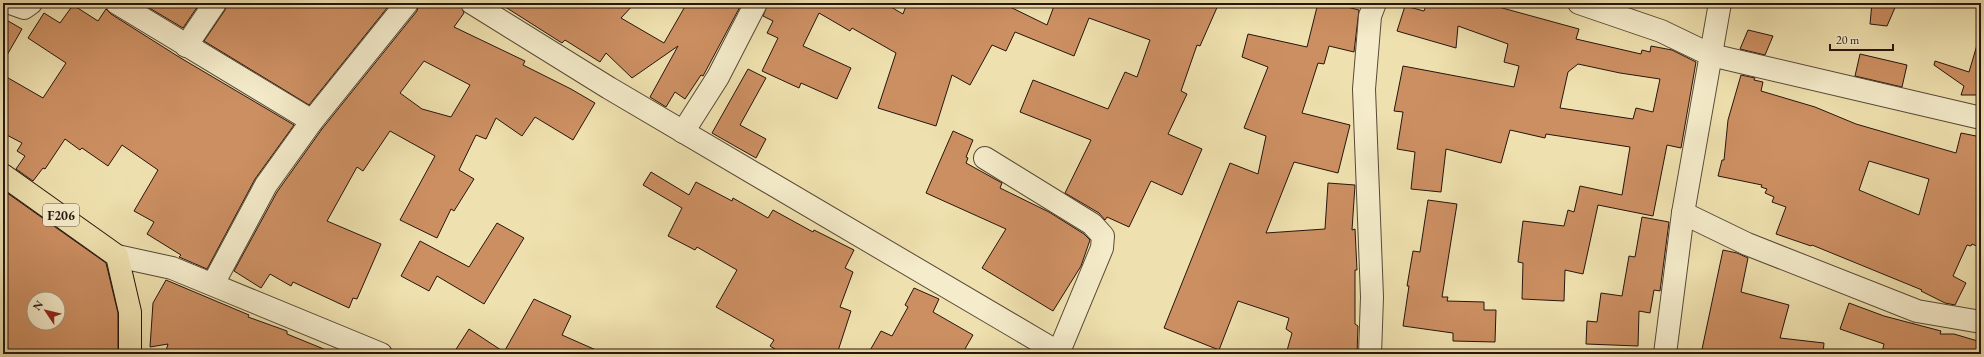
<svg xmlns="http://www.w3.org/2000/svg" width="1984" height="357" viewBox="0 0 1984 357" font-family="'EB Garamond',serif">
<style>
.building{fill:#cc8f62;stroke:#26150d;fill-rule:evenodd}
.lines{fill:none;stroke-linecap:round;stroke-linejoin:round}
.minor-casing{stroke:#584836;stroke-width:24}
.major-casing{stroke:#26150d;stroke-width:24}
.minor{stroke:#f5eccb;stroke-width:22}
.major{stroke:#efe1af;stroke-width:22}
.labels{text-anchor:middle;stroke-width:3.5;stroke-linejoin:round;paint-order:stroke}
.shield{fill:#f5eccb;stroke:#645646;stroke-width:1}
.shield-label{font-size:13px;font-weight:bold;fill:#26150d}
</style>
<rect width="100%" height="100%" fill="#efe1af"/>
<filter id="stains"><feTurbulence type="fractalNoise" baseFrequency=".005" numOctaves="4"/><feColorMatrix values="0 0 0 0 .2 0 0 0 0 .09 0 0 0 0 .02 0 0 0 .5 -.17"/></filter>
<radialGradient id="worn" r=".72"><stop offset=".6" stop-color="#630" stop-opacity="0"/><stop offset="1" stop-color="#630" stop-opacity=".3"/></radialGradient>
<g class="building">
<path d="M141 3H200L183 28Z"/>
<path d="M227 3H391L309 105 204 41 225 10Z"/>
<path d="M419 3H460L464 13 454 27 525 61 523 65 571 89 595 103 573 140 535 117 522 136 496 118 486 139 476 135 459 170 474 179 454 211 451 209 437 238 400 220 435 156 390 131 363 171 357 167 327 221 381 244 357 299 353 298 349 308 293 282 291 286 270 274 261 288 234 271 277 192 322 129 417 11ZM424 61 470 85 451 117 422 109 400 93Z"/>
<path d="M499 3H635L621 18 664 43 687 3H742L703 76 701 75 685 99 675 92 666 107 650 97 678 46 632 78 606 53 600 62 565 40 562 43Z"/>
<path d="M768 3H884L903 14 907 3H1002L1047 25 1054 6 1053 3H1219L1200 46 1197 45 1181 91 1187 94 1168 134 1202 149 1182 195 1151 181 1129 227 1107 217 1105 220 1099 213 1065 193 1091 140 1020 112 1033 80 1108 109 1125 72 1137 77 1150 40 1089 18 1074 56 1015 32 1006 51 992 45 970 85 952 75 936 126 878 108 896 53 852 28 850 31 819 13 803 46 851 68 837 99 801 83 799 88 762 71 778 38 767 33 773 21 763 16Z"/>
<path d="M1318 3H1349L1347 7 1359 10 1354 52 1329 46 1324 64 1318 63 1302 113 1350 125 1338 173 1294 162 1266 233 1325 229 1328 183 1355 185 1352 230 1355 229 1357 270H1355V324L1358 326 1357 354H1286L1292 333 1286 329 1289 318 1238 301 1219 350 1164 328 1230 163 1258 174 1266 136 1244 128 1268 67 1242 57 1248 34 1307 47Z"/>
<path d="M1427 3H1484L1579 29 1576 39 1641 54 1642 50 1650 52 1651 46 1672 50 1696 62 1681 148 1667 145 1653 216 1598 205 1583 274 1565 270 1564 301 1522 299 1523 263 1518 262 1523 221 1564 226 1568 210 1574 212 1580 186 1622 195 1630 147 1546 134 1545 138 1510 130 1501 163 1446 149 1441 192 1411 189 1415 152 1397 149 1403 112 1394 111 1403 66 1514 87 1519 66 1504 62 1508 44 1458 26 1456 48 1397 31 1405 6 1424 11ZM1578 64 1620 73 1660 79 1653 112 1636 108 1633 119 1560 108 1568 72Z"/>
<path d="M1872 3H1897L1887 26 1870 24Z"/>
<path d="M73 5 98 21 106 9 111 14 179 57 294 125 255 179 207 269 179 257 181 255 147 234 154 222 134 211 158 170 122 145 108 166 82 148 80 150 65 139 45 169 43 168 33 181 16 169 25 156 17 151 22 143 3 133V75L43 98 66 63 28 38 44 13 60 23Z"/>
<path d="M3 18 22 29 3 62Z"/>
<path d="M1748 30 1773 36 1765 55 1740 49Z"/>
<path d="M1977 45H1981V98L1978 95H1961L1964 86 1934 65 1935 61 1969 72Z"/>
<path d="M1860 54 1907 65 1902 87 1855 76Z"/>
<path d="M748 69 766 78 740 125 766 139 756 158 712 133Z"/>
<path d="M1741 75 1755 78 1754 80 1763 82 1761 91 1815 107 1856 124 1956 153 1961 133 1981 137V248L1972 244 1971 246 1967 245 1953 276 1966 283 1955 305 1945 303 1921 291 1922 290 1812 245 1811 246 1776 234 1786 207 1772 202 1774 197 1765 193 1767 189 1761 187 1762 185 1718 176 1722 160H1724L1728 120ZM1869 161 1929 179 1919 215 1859 190Z"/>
<path d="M953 131 973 140 966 157 968 158 966 163 1002 183 1000 188 1049 212 1084 234 1090 240 1081 266 1053 311 982 268 1006 229 926 193Z"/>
<path d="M651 172 689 195 696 182 732 201 733 198 768 218 773 210 813 232 814 230 854 250 845 268 853 272 840 307 851 311 837 354H783L770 346 774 340 716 307 737 270 697 247 695 250 668 236 682 208 643 185Z"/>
<path d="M3 190 106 263 118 313V354H3ZM34 299H58V323H34Z"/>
<path d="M1428 200 1457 204 1442 297H1448L1447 301 1484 302V310H1496L1495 342 1453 341V333L1403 326 1409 286H1407L1413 251 1420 252Z"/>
<path d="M1642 217 1669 222 1660 291 1654 290 1650 313 1639 311 1638 346 1586 344 1587 321 1597 322 1601 293 1622 296 1629 256 1635 257Z"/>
<path d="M497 223 524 238 484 304 437 276 429 291 401 276 420 241 469 267Z"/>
<path d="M1723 250 1737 253 1748 258 1741 292 1789 305 1780 338 1824 343 1823 354H1701Z"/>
<path d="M166 280 249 315 248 317 287 331V334L336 354H165L168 344 150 347 153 303Z"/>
<path d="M914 288 939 299 933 312 973 335 962 354H868L881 331 892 336 908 307 905 305Z"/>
<path d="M534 299 571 316 562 335 605 354H453L469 329 504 352Z"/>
<path d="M1849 303 1884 316 1941 331 1940 334H1954L1981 342V354H1893L1882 352 1884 344 1840 329Z"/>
</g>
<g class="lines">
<defs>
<g id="minor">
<path d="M10 3 24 8 31 3"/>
<path d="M117 3 312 121"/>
<path d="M472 3 609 88 1061 354"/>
<path d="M1579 3 1661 31 1711 55 1981 118"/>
<path d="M186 46 215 3"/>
<path d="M683 132 718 77 756 3"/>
<path d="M985 158 1092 224 1103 236 1102 248 1058 354"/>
<path d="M1683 213 1747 244 1917 311 1981 322"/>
<path d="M117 256 172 268 381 354"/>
<path d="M213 284 266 185 312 121 407 3"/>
<path d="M1370 354 1372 297 1364 89 1370 16 1375 3"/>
<path d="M1665 354 1683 213 1720 3"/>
</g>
<path id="major" d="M3 175 117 256 130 312V354"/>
</defs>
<use href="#minor" class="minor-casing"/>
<use href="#major" class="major-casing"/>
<use href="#minor" class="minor"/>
<use href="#major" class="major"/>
</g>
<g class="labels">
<rect class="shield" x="43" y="204" width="36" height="22" rx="3"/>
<g class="shield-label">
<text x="61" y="220">F206</text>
</g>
</g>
<rect width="1984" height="357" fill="none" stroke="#efe1af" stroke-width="16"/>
<rect x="4" y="4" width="1976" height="349" fill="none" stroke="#26150d" stroke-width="2"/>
<rect x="8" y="8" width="1968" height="341" fill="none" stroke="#26150d"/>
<g transform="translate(46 311) rotate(305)"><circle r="19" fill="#f5eccb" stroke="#a2967f"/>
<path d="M0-3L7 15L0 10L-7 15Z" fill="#8f2418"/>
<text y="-6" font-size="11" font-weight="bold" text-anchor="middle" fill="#26150d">N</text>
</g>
<path d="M1830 44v6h63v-6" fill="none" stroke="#26150d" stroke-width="2"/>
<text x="1836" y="44" font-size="12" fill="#26150d" stroke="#f5eccb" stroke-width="3" paint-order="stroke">20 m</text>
<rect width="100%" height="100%" filter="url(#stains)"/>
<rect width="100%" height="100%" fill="url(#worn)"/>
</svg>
